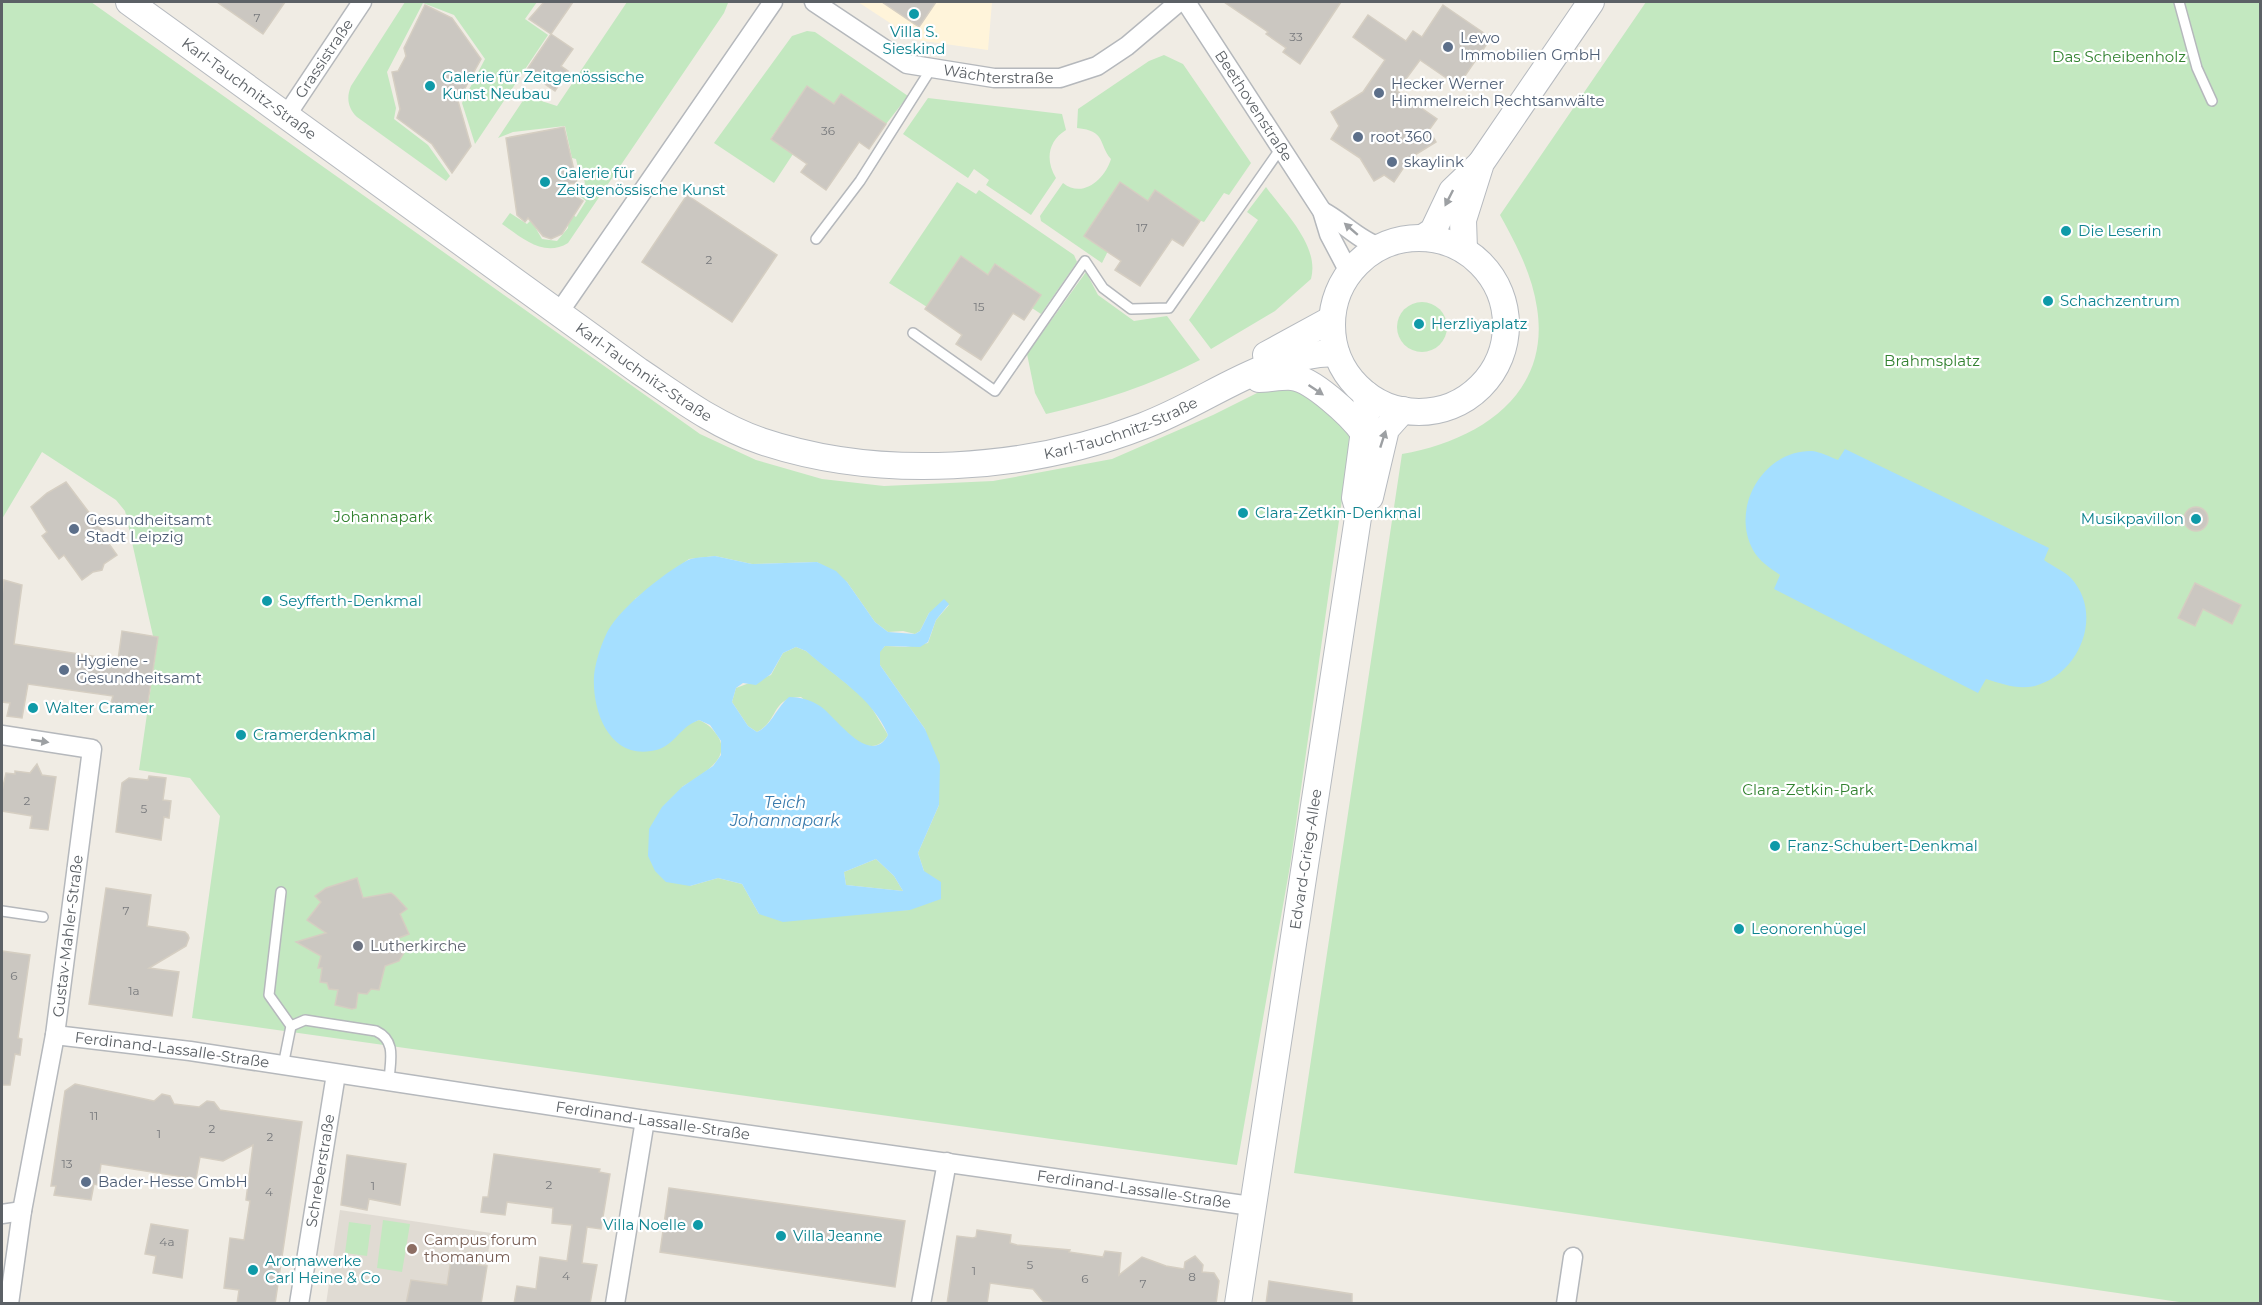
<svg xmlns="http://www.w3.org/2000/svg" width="2262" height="1305" viewBox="0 0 2262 1305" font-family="Montserrat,sans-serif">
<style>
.commercial{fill:#fff4da}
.education{fill:#e0dbd3}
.green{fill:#c3e8c0;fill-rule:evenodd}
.water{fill:#a5dfff;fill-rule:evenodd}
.building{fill:#cbc7c1;stroke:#d5cec2;stroke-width:1.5}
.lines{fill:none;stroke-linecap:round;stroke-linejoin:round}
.lane-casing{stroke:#b5b8bc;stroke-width:12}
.street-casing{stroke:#b5b8bc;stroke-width:21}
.secondary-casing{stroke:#b6babf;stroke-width:28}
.lane{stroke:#fff;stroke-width:9}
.street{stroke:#fff;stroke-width:18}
.secondary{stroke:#fff;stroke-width:26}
.oneway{fill:#9da0a3}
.culture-dot{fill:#0f9aa8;stroke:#fff;stroke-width:2}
.service-dot{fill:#5c6f8a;stroke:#fff;stroke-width:2}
.worship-dot{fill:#6b7280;stroke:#fff;stroke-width:2}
.education-dot{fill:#8d6e63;stroke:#fff;stroke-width:2}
.labels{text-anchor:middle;stroke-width:4.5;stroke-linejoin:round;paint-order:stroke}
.number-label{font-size:12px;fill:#787a7d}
.culture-label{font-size:15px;fill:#0d838f;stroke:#fff;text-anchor:start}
.service-label{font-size:15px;fill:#4e5e75;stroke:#fff;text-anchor:start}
.park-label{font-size:15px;fill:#328230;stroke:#fff}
.street-label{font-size:15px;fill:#5c6166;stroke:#fff}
.worship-label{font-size:15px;fill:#5b616d;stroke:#fff;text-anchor:start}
.education-label{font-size:15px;fill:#785e54;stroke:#fff;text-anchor:start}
.water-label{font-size:16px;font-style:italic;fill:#3a7bad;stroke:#fff}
</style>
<rect width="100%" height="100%" fill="#f0ece4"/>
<path class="commercial" d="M858 2H992L988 50 916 40Z"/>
<path class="education" d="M340 1210 491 1233 481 1303H484L326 1304Z"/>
<g class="green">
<path d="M2 2H91L700 434 756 460 822 479 884 486 993 481 1112 459 1213 415 1267 388 1283 386 1301 392 1338 417 1349 436 1348 457 1290 866 1237 1165 192 1018 220 816 190 778 139 770 158 637 153 636 125 511 116 500 42 452 2 519ZM715 556 752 564 817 562 847 582 875 622 888 632 903 631 915 634 920 631 929 613 949 605 936 620 928 643 906 647 885 646 880 651V665L925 729 939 805 918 853 924 871 910 910 759 914 742 884 718 878 690 886 682 787C699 776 734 759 717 735 711 727 708 724 699 720L685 725 635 599 689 559Z"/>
<path d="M405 2H537L525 19 548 35 475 144 462 103 485 59 454 15 423 3 387 72 396 108 394 119 428 145 450 176 446 181 357 117C348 108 346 98 351 86Z"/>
<path d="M627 2 728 3 724 13 568 243C544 258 522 238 502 224L510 213 527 224 531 220 542 239 557 241 568 228 569 212 576 217 586 201 581 197 580 186 585 184 582 167 578 168 576 159 572 158 565 126 513 132 498 138 526 96 557 106Z"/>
<path d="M1646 2H2260V1303H2186L1294 1173 1402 454C1478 441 1551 395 1537 308 1532 274 1516 244 1500 215Z"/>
<path d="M807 31 815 32 908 96 886 124 841 94 834 104 807 86 771 138 793 154 774 183 714 143 792 36Z"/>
<path d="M1164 55 1183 64 1251 163 1229 195 1224 193 1204 222 1148 201 1120 182 1108 251 1102 263 1041 221 1040 216 1063 183C1083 199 1105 179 1111 159 1098 144 1107 131 1077 128L1078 109 1149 61Z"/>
<path d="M928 98 1062 114 1066 130C1048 141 1045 160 1056 178L1031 215 986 185 989 180 974 169 968 178 903 134Z"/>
<path d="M957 182 976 194 979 190 1074 255 1077 262 1041 314 1032 308 1041 295 996 264 988 275 961 256 927 307 889 283Z"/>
<path d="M1266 187C1284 212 1320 246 1311 279L1275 311 1211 349 1189 320 1258 220 1247 212Z"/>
<path d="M1086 272 1098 295 1134 321 1167 316 1200 360C1151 385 1099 402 1046 414L1035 393 1027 354Z"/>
<circle cx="1422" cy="327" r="25"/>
<path d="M796 647 806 651 867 700 888 735C883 744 875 748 865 745 851 741 814 707 801 697 771 697 779 721 757 732L748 726 732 702 736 688 771 675 783 653Z"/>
<path d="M876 859 894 876 903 891 846 885 844 872Z"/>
<path d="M383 1220 410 1224 402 1272 377 1268Z"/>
<path d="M349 1222 371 1225 367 1256 345 1253Z"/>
</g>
<g class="water">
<path d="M1845 449 2049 548 2044 560C2052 566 2064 571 2071 578 2104 614 2080 674 2035 686 2017 690 2003 684 1986 679L1978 693 1774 589 1780 575C1770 568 1759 561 1753 550 1730 508 1763 450 1812 451 1821 452 1830 457 1838 460Z"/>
<path d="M715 556 752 564 817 562 836 571 847 582 875 622 888 632 915 634 920 631 929 613 944 599 949 604 936 620 928 642 920 647 885 646 880 652V665L925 729 940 765 939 805 918 853 924 871 941 882V899L910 910 783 922 759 914 742 884 718 878 690 886 666 882 655 871 648 856 649 829 662 807 682 787 713 766 721 755V741L710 725 699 720C677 728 675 748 651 751 609 758 592 711 594 676 595 664 600 648 605 637 615 611 664 573 688 560 695 557 707 557 715 556ZM796 647 806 651C836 678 872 697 888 735 870 768 836 717 820 706 811 700 800 697 789 697 776 708 772 725 757 732L748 726 732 702 736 688 743 683 756 685 771 674 783 653ZM876 859 894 876 903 891 846 885 844 872Z"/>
</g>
<g class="building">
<path d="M217 2H285L263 34Z"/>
<path d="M544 2H573L551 34 529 19Z"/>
<path d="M882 2H936L919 27Z"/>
<path d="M1224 2H1341L1300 64 1283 52 1286 48 1266 34 1268 32Z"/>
<path d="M425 5 452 18 481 59 458 101 471 146 452 173 432 144 397 118 400 109 392 72 398 71 406 56 404 48Z"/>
<path d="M1443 5 1491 38 1458 86 1420 60 1397 91 1437 119 1429 130 1436 142 1410 158 1394 182 1384 175 1374 181 1360 158 1331 139 1339 126 1331 112 1363 92 1385 60 1353 37 1368 15 1406 41 1413 31 1422 37Z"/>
<path d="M551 34 573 49 561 66 568 71 555 91 526 71Z"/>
<path d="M807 86 834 104 841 94 886 124 869 149 859 142 826 190 801 172 807 164 771 139Z"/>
<path d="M564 127 577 183 559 185 583 201 562 234 551 239 543 236 528 218 525 222 517 215 506 138Z"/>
<path d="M1120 182 1148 201 1155 190 1200 221 1183 246 1172 239 1140 286 1115 270 1121 261 1084 236Z"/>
<path d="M687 195 777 255 732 322 642 262Z"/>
<path d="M961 256 988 275 995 264 1041 295 1024 320 1013 313 981 360 956 344 962 335 925 309Z"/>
<path d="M66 482 106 535 104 537 117 555 104 564 102 570 93 572 82 580 64 555 59 559 42 536 47 532 31 507 47 493Z"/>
<circle cx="2196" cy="519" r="12"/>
<path d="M4 580 22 585 14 644 118 660 122 631 158 637 147 708 111 703 113 696 28 684 22 718 7 716 10 703 2 702V596Z"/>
<path d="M2195 583 2241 605 2232 624 2203 609 2195 626 2178 618Z"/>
<path d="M37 764 42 775 56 777 48 830 30 828 32 816 2 811V791L6 773 15 774V771L30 773Z"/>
<path d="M149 776 166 778 163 800 171 801 169 818 164 817 161 840 116 832 122 783 129 778 148 780Z"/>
<path d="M357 878 363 898 391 893 395 896 407 909 400 914 409 934 391 941 405 951 399 961 385 966 379 990 371 989 367 994 358 993 356 1008 352 1009 335 1005 338 990 329 989 327 983 320 982 322 968H318L321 956 296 942 326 933 307 920 321 902 315 896 326 888Z"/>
<path d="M106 888 151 895 147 926 185 932 188 935 189 938 186 946 149 968 179 972 172 1016 89 1004Z"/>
<path d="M2 951 30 955 18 1038 22 1039 20 1055 15 1054 10 1085H2Z"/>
<path d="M75 1084 154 1101 162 1094 170 1096 174 1104 199 1107 207 1101 214 1102 220 1110 302 1122 275 1304H237L239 1290 224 1288 230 1238 244 1240 250 1201 246 1200 253 1145 223 1161 200 1157 196 1179 101 1164 98 1185 94 1184 91 1200 54 1195 56 1186H51L65 1091Z"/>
<path d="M494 1154 600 1169 599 1172 610 1174 601 1229 587 1227 582 1263 597 1265 590 1304H514L517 1286 536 1289 540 1257 567 1261 572 1225 552 1223 553 1208 507 1202 505 1215 481 1212 483 1197H488Z"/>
<path d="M347 1155 406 1164 400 1205 369 1199 367 1210 341 1205Z"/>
<path d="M669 1188 905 1221 895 1287 660 1252Z"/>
<path d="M151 1224 188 1230 182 1278 153 1273 156 1256 145 1254Z"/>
<path d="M977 1230 1011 1235 1010 1243 1017 1245 1070 1250 1069 1252 1103 1257 1105 1251 1121 1253 1119 1275 1142 1257 1166 1266 1184 1269 1185 1262 1195 1256 1203 1265 1202 1272 1214 1273 1219 1281 1216 1304H1059L1043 1301 1033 1289 990 1283 987 1304H947L957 1236 973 1238 976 1237Z"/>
<path d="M452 1253 466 1255V1263L487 1266 481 1304H406L411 1280 447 1285Z"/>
<path d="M1269 1281 1352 1294V1304H1266Z"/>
</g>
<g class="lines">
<defs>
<g id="lane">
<path d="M2179 2 2197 68 2212 101"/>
<path d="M816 239 860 181 931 69"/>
<path d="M913 333 995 391 1085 261 1103 288 1131 309 1169 308 1281 148"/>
<path d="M281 892 269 995 291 1026 283 1066"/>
<path d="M2 911 43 917"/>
<path d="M291 1026 305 1020 376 1031C397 1041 390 1061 389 1081"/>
</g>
<g id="street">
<path id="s1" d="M814 2 907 64 994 78H1060L1097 66 1127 46 1179 2"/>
<path id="s2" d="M1186 2 1322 211 1329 234 1349 272"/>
<path id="s3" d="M286 116 362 2"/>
<path d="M1322 211C1342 221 1358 240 1380 247"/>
<path d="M560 311 773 2"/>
<path d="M2 735 92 749 55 1035 22 1211 9 1304"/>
<path id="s4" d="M55 1035 190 1051 645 1120 1251 1206"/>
<path d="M2 1214 22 1211"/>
<path id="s5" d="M299 1304 336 1074"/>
<path d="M615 1304 645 1120"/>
<path d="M921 1304 947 1162"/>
<path d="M1566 1304 1573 1257"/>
</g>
<g id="secondary">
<path id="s6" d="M129 2 639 371C678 397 716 426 761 441 880 481 1027 471 1143 426 1212 400 1259 355 1336 353"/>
<path d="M1424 237 1433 231 1452 191 1479 165"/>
<circle cx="1419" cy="325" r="87"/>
<path d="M1464 250 1463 220 1481 163 1591 2"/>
<path d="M1266 355 1332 319"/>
<path d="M1259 379C1269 379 1282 376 1292 377 1312 379 1351 415 1363 432"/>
<path d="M1370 497 1386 429 1403 410"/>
<path id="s7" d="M1238 1304 1359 511 1355 498 1367 408 1366 394"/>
</g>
</defs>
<use href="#lane" class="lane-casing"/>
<use href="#street" class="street-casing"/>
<use href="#secondary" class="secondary-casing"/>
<use href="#lane" class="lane"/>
<use href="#street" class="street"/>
<use href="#secondary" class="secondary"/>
</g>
<defs><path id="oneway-solid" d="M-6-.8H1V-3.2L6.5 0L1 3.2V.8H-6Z" transform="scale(1.5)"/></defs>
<g class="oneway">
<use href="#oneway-solid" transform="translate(1449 198) rotate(117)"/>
<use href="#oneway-solid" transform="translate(1351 229) rotate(-139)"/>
<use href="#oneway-solid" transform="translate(1316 390) rotate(34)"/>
<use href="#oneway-solid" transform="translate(1383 439) rotate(-72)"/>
<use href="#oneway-solid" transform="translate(40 741) rotate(9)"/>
</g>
<g class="culture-dot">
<circle cx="914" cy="14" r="6"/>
<circle cx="430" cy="86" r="6"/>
<circle cx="545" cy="182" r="6"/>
<circle cx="2066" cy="231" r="6"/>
<circle cx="2048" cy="301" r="6"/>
<circle cx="1419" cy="324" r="6"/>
<circle cx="1243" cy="513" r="6"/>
<circle cx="2196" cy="519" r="6"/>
<circle cx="267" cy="601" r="6"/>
<circle cx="33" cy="708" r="6"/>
<circle cx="241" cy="735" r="6"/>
<circle cx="1775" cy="846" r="6"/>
<circle cx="1739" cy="929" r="6"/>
<circle cx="698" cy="1225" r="6"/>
<circle cx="781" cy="1236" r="6"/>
<circle cx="253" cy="1270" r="6"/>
</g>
<g class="service-dot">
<circle cx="1448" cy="47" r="6"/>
<circle cx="1379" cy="93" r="6"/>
<circle cx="1358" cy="137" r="6"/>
<circle cx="1392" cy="162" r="6"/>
<circle cx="74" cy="529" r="6"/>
<circle cx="64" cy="670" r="6"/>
<circle cx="86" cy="1182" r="6"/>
</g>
<circle class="worship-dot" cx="358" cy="946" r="6"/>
<circle class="education-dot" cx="412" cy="1249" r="6"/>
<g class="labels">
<g class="number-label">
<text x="257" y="22">7</text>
<text x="1296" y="41">33</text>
<text x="828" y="135">36</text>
<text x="1142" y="232">17</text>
<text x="709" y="264">2</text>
<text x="979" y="311">15</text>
<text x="27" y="805">2</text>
<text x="144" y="813">5</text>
<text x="126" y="915">7</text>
<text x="14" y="980">6</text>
<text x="134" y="995">1a</text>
<text x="94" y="1120">11</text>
<text x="212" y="1133">2</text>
<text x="159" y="1138">1</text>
<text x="270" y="1141">2</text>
<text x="67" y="1168">13</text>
<text x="549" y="1189">2</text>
<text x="373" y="1190">1</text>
<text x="269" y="1196">4</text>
<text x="167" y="1246">4a</text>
<text x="1030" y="1269">5</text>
<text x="974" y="1275">1</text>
<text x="566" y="1280">4</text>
<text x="1192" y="1281">8</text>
<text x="1085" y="1283">6</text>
<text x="1143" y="1288">7</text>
</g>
<g class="culture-label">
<text x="914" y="37" text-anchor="middle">Villa S.<tspan x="914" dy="17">Sieskind</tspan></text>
<text x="442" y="82">Galerie für Zeitgenössische<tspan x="442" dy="17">Kunst Neubau</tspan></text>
<text x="557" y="178">Galerie für<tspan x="557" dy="17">Zeitgenössische Kunst</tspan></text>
<text x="2078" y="236">Die Leserin</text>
<text x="2060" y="306">Schachzentrum</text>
<text x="1431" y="329">Herzliyaplatz</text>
<text x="1255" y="518">Clara-Zetkin-Denkmal</text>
<text x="2184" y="524" text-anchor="end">Musikpavillon</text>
<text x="279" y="606">Seyfferth-Denkmal</text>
<text x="45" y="713">Walter Cramer</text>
<text x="253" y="740">Cramerdenkmal</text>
<text x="1787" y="851">Franz-Schubert-Denkmal</text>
<text x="1751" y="934">Leonorenhügel</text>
<text x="686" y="1230" text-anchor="end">Villa Noelle</text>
<text x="793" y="1241">Villa Jeanne</text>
<text x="265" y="1266">Aromawerke<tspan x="265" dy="17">Carl Heine &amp; Co</tspan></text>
</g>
<g class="service-label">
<text x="1460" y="43">Lewo<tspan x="1460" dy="17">Immobilien GmbH</tspan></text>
<text x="1391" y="89">Hecker Werner<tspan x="1391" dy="17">Himmelreich Rechtsanwälte</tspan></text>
<text x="1370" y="142">root 360</text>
<text x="1404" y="167">skaylink</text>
<text x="86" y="525">Gesundheitsamt<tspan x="86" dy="17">Stadt Leipzig</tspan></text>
<text x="76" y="666">Hygiene -<tspan x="76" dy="17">Gesundheitsamt</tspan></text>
<text x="98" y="1187">Bader-Hesse GmbH</text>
</g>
<g class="park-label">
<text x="2119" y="62">Das Scheibenholz</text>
<text x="1932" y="366">Brahmsplatz</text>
<text x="383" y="522">Johannapark</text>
<text x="1808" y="795">Clara-Zetkin-Park</text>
</g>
<g class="street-label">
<text dy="5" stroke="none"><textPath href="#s3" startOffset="69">Grassistraße</textPath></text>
<text dy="5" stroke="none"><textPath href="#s1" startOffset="204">Wächterstraße</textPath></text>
<text dy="5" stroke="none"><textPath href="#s6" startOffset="148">Karl-Tauchnitz-Straße</textPath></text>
<text dy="5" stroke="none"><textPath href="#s2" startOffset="124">Beethovenstraße</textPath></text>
<text dy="5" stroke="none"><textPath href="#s6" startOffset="634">Karl-Tauchnitz-Straße</textPath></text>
<text dy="5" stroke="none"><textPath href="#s6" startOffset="1138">Karl-Tauchnitz-Straße</textPath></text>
<text dy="5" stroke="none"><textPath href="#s7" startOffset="450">Edvard-Grieg-Allee</textPath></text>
<text transform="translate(68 936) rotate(-83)" y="5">Gustav-Mahler-Straße</text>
<text dy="5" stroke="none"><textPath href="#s4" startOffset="118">Ferdinand-Lassalle-Straße</textPath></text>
<text dy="5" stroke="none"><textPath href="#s4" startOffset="604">Ferdinand-Lassalle-Straße</textPath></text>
<text dy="5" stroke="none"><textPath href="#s5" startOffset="135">Schreberstraße</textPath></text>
<text dy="5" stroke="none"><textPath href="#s4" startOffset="1090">Ferdinand-Lassalle-Straße</textPath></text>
</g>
<g class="worship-label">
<text x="370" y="951">Lutherkirche</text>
</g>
<g class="education-label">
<text x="424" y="1245">Campus forum<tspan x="424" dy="17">thomanum</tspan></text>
</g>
<g class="water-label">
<text x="785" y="808">Teich<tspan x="785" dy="18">Johannapark</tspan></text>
</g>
</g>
<rect width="2262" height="1305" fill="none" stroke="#5c6166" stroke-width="6"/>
</svg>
